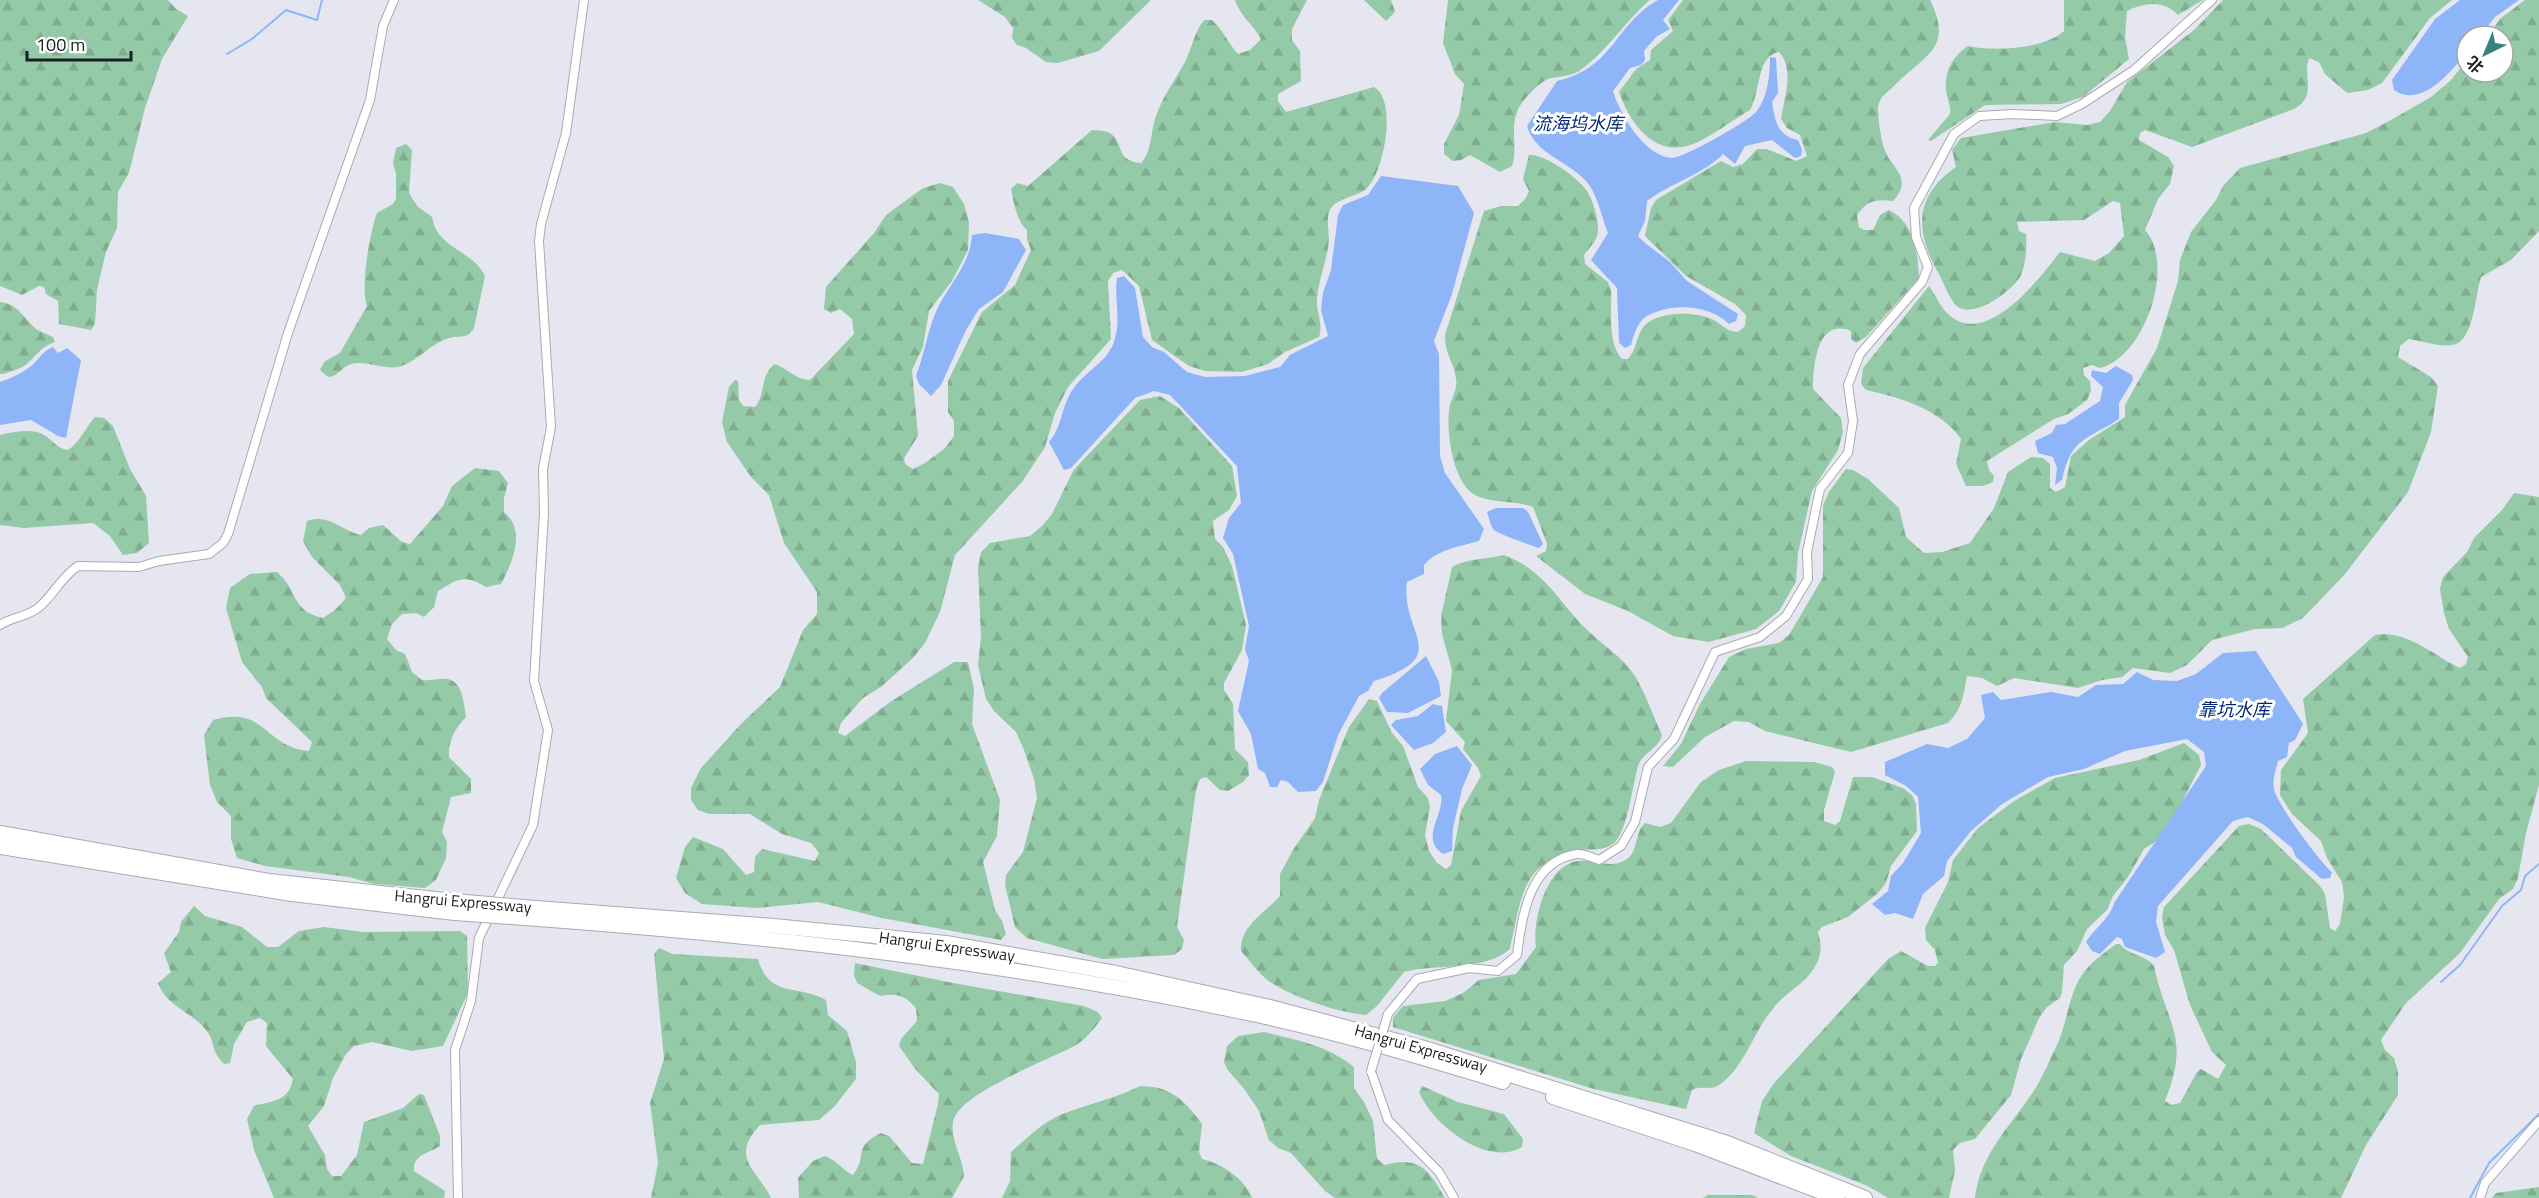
<svg xmlns="http://www.w3.org/2000/svg" width="2539" height="1198" viewBox="0 0 2539 1198" font-family="'Titillium Web','Noto Sans SC',sans-serif">
<style>
.forest{fill:url(#forest-firs)}
.water{fill:#8eb5f7}
.lines{fill:none;stroke-linecap:round;stroke-linejoin:round}
.stream{stroke:#8eb5f7;stroke-width:2}
.minor-casing{stroke:#a9aab4;stroke-width:10}
.motorway-casing{stroke:#a9aab4;stroke-width:16}
.minor{stroke:#fff;stroke-width:8}
.motorway{stroke:#fff;stroke-width:14}
.minor-bridge-casing{stroke:#a9aab4;stroke-width:10;stroke-linecap:butt}
.motorway-bridge-casing{stroke:#a9aab4;stroke-width:16;stroke-linecap:butt}
.minor-bridge{stroke:#fff;stroke-width:8}
.motorway-bridge{stroke:#fff;stroke-width:14}
.labels{text-anchor:middle;stroke-width:6;stroke-linejoin:round;paint-order:stroke}
.street-label{font-size:16px;fill:#1d1e21;stroke:#fff}
.water-label{font-size:18px;font-style:italic;fill:#002872;stroke:#fff}
</style>
<defs>
<pattern id="forest-firs" width="22" height="20" patternUnits="userSpaceOnUse" patternTransform="scale(1.5)"><rect width="22" height="20" fill="#95caa8"/><path d="M5 1l3.5 6h-7zM16 11l3.5 6h-7z" fill="#80ad90"/></pattern>
</defs>
<rect width="100%" height="100%" fill="#e5e6f0"/>
<g class="forest">
<path d="M0 0H168L176 9 188 16 162 59 145 108 129 173 118 192 117 228 106 252 97 290 95 324 91 330 59 324 58 301 46 294 44 287 39 286 22 295 0 286Z"/>
<path d="M978 0H1151L1099 51 1058 63 1046 62 1026 48 1017 45 1012 38 1013 28 1005 17Z"/>
<path d="M1235 0H1307L1292 29V40L1300 51 1301 81 1278 94V101L1286 112 1374 87C1398 100 1384 173 1366 189 1356 197 1336 198 1330 210 1326 217 1329 232 1329 241 1327 262 1316 285 1317 305 1318 316 1323 326 1319 337L1285 352 1268 364 1242 372 1205 371 1189 366 1152 340 1139 286 1122 270 1113 273 1108 281 1111 339 1068 387 1055 413 1045 447 1022 482 955 555 940 612 925 643 914 657 881 687 863 698 841 723 838 733 845 736 890 702 954 662H968L974 689 972 724 1000 800 997 836 983 862 995 910 1002 921 1006 934 1001 940 882 918 818 902 756 908 702 904 685 893 676 878 685 847 693 837 723 849 746 875 754 872 755 857 762 849 815 861 819 853 811 843 782 834 750 814H709L698 810 691 800V788L701 768 740 725 780 687 803 630 817 614V592L784 543 769 495 751 477 727 442 722 422 729 387 735 380 738 381 739 400 743 406 755 407C766 394 759 379 774 364 788 368 794 379 810 380L854 334 852 319 840 309 831 313 824 309 826 287 874 233 886 215 923 188 940 183 953 187 964 204 969 222 968 250 952 281 929 311 923 347 912 370 918 436 904 458 905 464 913 469 925 463 944 449 954 436V421L948 412V381L982 312 1015 285 1031 250 1027 240V230C1016 220 1014 203 1011 189L1017 183 1028 186 1092 130C1096 131 1103 130 1107 132 1125 138 1113 161 1141 163 1153 150 1150 132 1156 116 1163 96 1175 80 1185 62 1192 48 1194 33 1204 20H1212C1223 30 1228 43 1238 54L1250 50 1261 39C1253 24 1240 16 1235 0Z"/>
<path d="M1364 0H1391L1395 12 1386 21Z"/>
<path d="M1448 0H1650C1625 21 1607 52 1579 71 1570 77 1557 76 1548 79 1538 83 1520 102 1517 112 1510 130 1518 149 1512 166L1500 172 1470 155 1461 160 1453 161 1444 154V144L1459 115 1464 84 1455 74 1443 43Z"/>
<path d="M1683 0H1930C1954 49 1925 54 1894 86 1889 91 1881 96 1879 103 1876 110 1881 139 1884 148 1890 168 1915 177 1893 201 1875 199 1868 200 1857 215L1859 227 1864 230H1873L1880 215 1889 210C1914 222 1918 253 1919 278L1866 337 1856 343 1851 339V331C1816 317 1813 368 1813 389L1841 418 1843 432 1838 450 1812 491 1798 553 1796 582 1779 611 1756 629 1709 642 1673 636 1628 611 1585 594 1536 556 1546 551 1547 544 1533 507C1514 500 1493 504 1475 495 1452 483 1445 427 1450 405 1452 397 1458 388 1456 379 1454 361 1445 356 1445 335L1484 211 1501 206H1518L1526 198 1529 191 1523 179 1529 155C1544 153 1579 178 1587 191 1593 200 1601 226 1597 236 1595 243 1587 250 1584 255L1585 264 1608 282 1611 290C1612 311 1607 342 1622 359H1628C1636 350 1636 339 1642 329 1653 311 1692 311 1709 318 1721 322 1724 331 1738 332L1745 326 1746 315 1735 304 1686 276 1645 236 1651 208 1656 200 1721 161 1733 167 1743 164 1757 149H1767L1796 161 1807 156 1800 135 1787 128 1781 119C1784 98 1795 69 1779 52 1756 56 1761 92 1750 110 1732 120 1713 136 1693 144 1654 159 1630 123 1619 92L1636 69 1650 60 1651 50 1673 31 1668 20Z"/>
<path d="M2064 0H2203L2178 15C2164 0 2145 2 2127 11L2125 37 2129 59 2083 97 2061 104 1985 105 1931 141 1928 140 1950 114C1951 105 1947 99 1946 90 1944 71 1953 56 1968 46 1994 52 2044 49 2064 31Z"/>
<path d="M2223 0H2452L2430 18 2382 83 2368 90 2347 93 2325 74 2319 62 2309 58C2302 77 2318 96 2294 109L2192 147 2145 130 2140 133 2139 140 2168 157 2174 166 2170 184 2158 199 2145 230C2176 264 2145 357 2100 368L2092 365 2083 368 2084 375 2090 381 2091 391 2087 400 2068 414 2054 419 1987 461 1989 470 1994 476 1993 482 1982 486H1966L1956 464 1961 439C1941 410 1900 397 1866 390L1861 384 1863 368 1929 286C1935 294 1940 306 1947 313 1985 351 2039 279 2060 252L2095 261 2109 253 2124 236 2120 203 2113 201 2084 220 2017 222 2019 231 2026 234C2027 247 2026 263 2021 275 2014 290 1973 320 1957 306 1950 300 1945 286 1941 278 1916 235 1911 198 1956 167L1952 150 1961 138 2055 122 2087 125 2100 122 2110 111 2127 82 2194 30Z"/>
<path d="M2525 0H2539V231L2511 260 2481 277C2475 295 2474 343 2452 345 2439 347 2422 341 2409 339L2400 346 2398 357 2431 377 2438 386 2431 432 2408 492 2345 574 2303 618 2282 628 2255 629 2212 640 2187 665 2170 673 2133 668 2122 677 2102 680 2078 688 2014 678 1997 686 1982 678 1967 676C1963 696 1963 708 1948 723L1851 752 1765 731 1749 722 1734 721 1705 737 1673 767 1663 766 1681 744 1700 704 1729 657 1746 649 1779 643 1789 635 1823 577V505L1829 492 1846 469 1853 470 1868 479 1899 508 1906 537 1924 553 1942 552 1970 543 1994 508 2008 472 2031 457 2043 458 2050 464V488L2056 492 2065 487 2071 456 2089 440 2125 417V405L2157 348 2178 281 2180 260 2191 232 2216 200 2223 186 2240 168 2366 133 2391 120 2431 97 2450 81 2467 60V72H2503V36H2487L2501 18Z"/>
<path d="M406 144 412 150 409 193 417 206 432 217C437 249 473 250 485 276L474 328C466 341 458 334 446 339 428 346 417 362 398 367 383 370 367 360 351 364 342 367 337 377 328 377L320 370 324 362 340 353 367 306C360 286 370 233 377 213L393 204 396 199V173L393 163 396 148Z"/>
<path d="M0 302C18 304 23 317 35 328 40 332 48 334 53 337L55 342C42 346 38 354 29 362 22 369 12 371 3 374H0Z"/>
<path d="M1160 396 1179 408 1232 466 1237 496 1229 510 1213 521 1215 539 1223 547 1232 566 1246 625 1242 650 1224 683V690L1233 704 1235 749 1248 762 1249 775 1243 782 1228 791 1220 790 1206 777 1200 779 1196 790 1177 927 1184 940 1182 949 1174 955 1102 959 1027 938 1015 927 1005 885 1006 875 1023 852 1037 798 1034 779 1024 750 1016 732 994 711 986 699 978 665 981 637 978 568 981 552 990 543 1030 536 1042 526 1052 514 1073 471 1083 460 1140 400Z"/>
<path d="M95 417 104 418 113 426 130 469 146 496 149 543 137 553 123 555 110 536 93 523 24 528 0 525V435C13 432 32 428 44 435 54 441 56 448 68 450 81 441 85 428 95 417Z"/>
<path d="M475 468 499 471 508 483 504 498V512C526 530 513 562 501 584L486 587C464 574 458 579 438 591L434 607 424 617 416 613 402 614 392 624 387 639 396 650 405 654 412 672 422 680C430 681 440 678 447 679 463 681 464 705 466 717 455 729 448 740 449 757L471 779V793L451 797 442 832 447 842 446 858 436 880 425 888 374 884 349 877 265 866 237 858 231 839V816L217 802 210 785 204 735 213 720C266 705 264 747 309 751L312 742 266 698 262 687 242 662 226 608 230 588 250 574 277 572C298 590 291 611 323 618L335 610 346 598 340 585 312 557 303 541 307 521C329 513 340 530 361 535L369 528 383 525 402 542 410 544 443 506 452 486Z"/>
<path d="M2514 493 2539 497V785L2526 833 2518 878 2513 889 2499 899 2460 953 2406 1003 2381 1040 2385 1050 2394 1058 2398 1072V1095L2366 1145 2341 1198H1975C1980 1154 2010 1127 2033 1092 2043 1077 2050 1059 2058 1043 2068 1020 2069 990 2085 971 2093 960 2106 952 2116 944H2120C2129 956 2145 954 2154 966 2167 1027 2191 1036 2165 1101L2171 1105 2180 1103 2197 1072 2201 1069 2218 1079 2226 1065 2212 1052 2190 1005 2174 950 2165 935 2162 918 2164 907 2239 826 2249 824 2261 829 2320 886 2325 894 2330 928 2335 931 2340 924 2344 897 2342 882 2327 858 2321 841 2292 814 2280 795 2281 770 2308 733 2303 699 2375 635C2408 630 2432 655 2460 668L2466 664 2468 657 2449 629 2444 613 2440 589 2443 577 2467 552 2474 538 2502 510Z"/>
<path d="M1504 555C1544 570 1558 600 1585 628 1602 645 1622 656 1635 676 1646 694 1653 716 1662 735 1659 749 1642 753 1638 766 1633 783 1627 834 1613 844 1599 853 1590 847 1575 851 1520 863 1521 902 1510 948 1491 971 1432 964 1404 972L1377 1006 1366 1015C1339 1013 1293 997 1270 982 1259 974 1250 961 1241 951 1240 926 1264 914 1280 896V874L1293 850 1315 818 1319 800 1349 727 1369 699 1377 701 1392 733 1403 746 1418 787 1428 798 1430 807 1425 835 1429 851 1437 863 1446 869 1451 865 1461 811 1481 776 1478 768 1463 749 1465 742 1446 721 1452 670 1442 634 1441 616 1452 567C1465 559 1487 559 1504 555Z"/>
<path d="M2184 743 2199 755 2201 765 2165 835 2144 849 2128 877 2113 896 2107 910 2087 929 2077 951 2064 965 2062 992 2060 998 2046 1008 2039 1018 2021 1059 2011 1095 1975 1139 1960 1143 1953 1150 1955 1170 1949 1198H1888L1868 1186 1791 1156 1754 1133 1762 1101 1775 1082 1888 959 1901 951 1928 966H1935L1938 963 1935 950 1926 940 1925 928 1948 882 1953 860 1978 828 2014 801 2055 778 2139 760Z"/>
<path d="M1746 761 1814 762 1832 767 1835 772 1824 810V821L1835 825 1840 821 1853 777H1872L1903 788 1912 795 1916 804 1917 831 1891 866 1886 883 1877 894 1848 917 1822 927 1818 932C1821 943 1822 953 1817 963 1807 983 1789 990 1775 1006 1754 1029 1745 1068 1719 1085 1710 1091 1702 1085 1692 1090L1686 1109 1594 1089 1393 1027V1018L1403 1006 1445 1001 1463 993 1479 980 1516 974 1536 947C1532 921 1546 866 1577 861 1593 859 1612 870 1627 859 1639 850 1634 833 1645 823L1660 827 1671 823 1701 782 1719 770Z"/>
<path d="M194 906 205 916 242 927 267 947H278L299 931 324 927 363 932 460 931 467 936 468 993 443 1046 412 1051 372 1042 354 1046 346 1054 333 1078 324 1106 308 1126 325 1155 327 1169 332 1176H341L357 1155 364 1122 403 1108 419 1094 424 1095 440 1136V1146C428 1154 413 1154 414 1171L445 1191 444 1198H274L254 1150 247 1119 254 1106C273 1101 289 1101 293 1079L266 1046 267 1023 260 1018 247 1022 234 1044 230 1063 224 1064C210 1050 215 1040 206 1030 192 1012 166 1006 158 983L171 972 164 953 179 932 181 922Z"/>
<path d="M659 948 673 954 758 959C769 999 799 984 826 1000L828 1015 847 1031 856 1062V1079L834 1107 819 1120 760 1125C729 1158 757 1169 771 1198H651L658 1163 650 1103 664 1059 654 954Z"/>
<path d="M855 963 953 983 1084 1006 1098 1012 1102 1018C1095 1028 1086 1039 1076 1045 1051 1059 957 1094 953 1122 950 1140 963 1158 964 1176L952 1198H799L798 1178 813 1161 825 1156C838 1161 841 1169 853 1175 868 1156 852 1147 881 1133L889 1136 912 1163 923 1164 938 1104 939 1094 916 1070 899 1046 901 1039 917 1021 916 1008C904 995 898 993 880 996L857 983 854 975Z"/>
<path d="M1264 1032C1297 1040 1327 1045 1354 1067V1088L1364 1102 1373 1121 1377 1159 1385 1165C1419 1155 1429 1170 1445 1198H1335L1325 1191 1291 1153 1278 1148 1269 1140 1259 1111 1245 1090 1227 1069 1224 1062 1227 1046 1238 1036Z"/>
<path d="M1140 1086C1171 1086 1184 1100 1202 1124L1199 1152 1202 1159C1221 1163 1245 1179 1252 1198H1002L1010 1181 1011 1152C1026 1139 1042 1123 1060 1115 1087 1104 1114 1099 1140 1086Z"/>
<path d="M1422 1086 1458 1102 1504 1114 1523 1139 1522 1147C1487 1168 1432 1124 1419 1092Z"/>
<path d="M2539 1187V1198H2492L2496 1193Z"/>
<path d="M1708 1195H1752L1758 1198H1703Z"/>
</g>
<g class="water">
<path d="M1658 0H1679L1663 20 1670 29 1656 37 1644 51 1645 60 1641 65 1630 68 1613 91C1619 113 1645 157 1672 158 1684 158 1749 121 1757 111 1768 96 1770 75 1770 57L1776 58 1778 93 1772 102C1775 120 1777 136 1798 140L1802 149 1801 156 1795 158 1772 140 1745 146 1735 164 1723 154C1704 174 1669 184 1647 201L1645 221 1638 236 1645 243 1670 262 1687 281 1738 314 1736 321 1729 324C1710 305 1672 302 1647 316 1637 322 1634 335 1631 345L1625 348 1619 343 1617 288 1591 260 1608 233C1602 218 1597 193 1586 181 1568 161 1535 154 1527 126L1557 81C1613 69 1616 23 1658 0Z"/>
<path d="M2460 0H2519L2495 17 2480 36H2467V52C2451 72 2421 109 2394 90L2392 80 2435 19Z"/>
<path d="M1381 176 1458 186 1474 213 1452 294 1434 341 1439 354 1440 456 1445 473 1484 529 1479 541C1459 547 1438 549 1424 565V574L1407 582C1400 634 1455 656 1374 681L1368 691 1359 696 1338 735 1323 782 1316 791 1298 792 1288 782 1281 780 1277 787H1270L1265 773 1258 769 1251 734 1238 711 1249 661 1245 649 1249 626 1233 554 1223 538 1229 518 1241 503 1237 466 1170 395 1154 391 1135 398 1071 468 1064 470 1049 442C1064 424 1060 407 1074 388 1086 370 1110 361 1115 338 1121 318 1114 298 1117 278L1124 276 1135 288 1143 337 1152 347 1164 352 1187 372 1205 377 1245 376 1280 367 1290 355 1328 336 1321 310 1323 293 1331 270 1338 215 1343 205 1368 195Z"/>
<path d="M985 233 1019 239 1026 250 1003 292 979 309 966 330 941 385 931 396 919 384 916 376C924 355 927 334 935 314 947 285 970 267 972 235Z"/>
<path d="M53 347 58 353 67 348 81 360 66 438 58 436 31 420 0 425V382C11 378 21 374 31 366 39 360 42 351 53 347Z"/>
<path d="M2116 366 2132 375 2133 380 2119 403V419C2087 440 2071 437 2062 480L2055 485 2057 468 2053 457 2038 453 2035 441 2052 433 2056 425 2065 424 2100 401 2103 387 2091 376 2092 370 2106 373Z"/>
<path d="M1496 508H1523L1528 512 1543 544 1539 548C1533 546 1496 533 1494 530 1490 525 1489 517 1487 512Z"/>
<path d="M2256 651 2303 724 2295 740 2289 743 2287 757 2278 761C2276 769 2272 780 2274 789 2277 804 2319 861 2332 872L2330 878 2322 879 2296 857 2292 848 2263 824 2248 817 2233 821 2158 906 2156 922 2165 952 2156 958 2125 947 2122 939 2117 937 2100 954 2092 951 2086 942C2094 929 2111 917 2114 903L2206 766 2204 752 2187 739 2125 751 2084 769 2048 777 2002 804 1971 831 1947 861 1944 876 1923 894 1913 919 1895 913 1885 915 1872 904 1888 891 1891 876 1903 863 1921 833 1918 797 1906 786 1885 775V762L1927 744 1948 748 1967 739 1985 718 1981 695 1993 692 2001 700 2051 692 2078 697 2096 685 2123 684 2137 672 2153 680 2177 681 2196 674 2223 653Z"/>
<path d="M1426 656 1439 682 1441 696 1408 713 1387 712 1379 698 1382 693Z"/>
<path d="M1433 704 1442 706 1446 732 1433 743 1414 750 1391 725 1396 720 1418 716Z"/>
<path d="M1457 746 1472 765 1462 789 1453 828 1452 851 1443 854C1419 839 1445 814 1441 795L1428 785 1420 769 1435 754Z"/>
</g>
<g class="lines">
<g class="stream">
<path d="M227 54 252 39 286 10 317 20 322 0"/>
<path d="M2441 982 2460 965 2502 906 2521 890 2525 876 2539 864"/>
<path d="M2470 1198 2489 1163 2539 1114"/>
</g>
<defs>
<g id="minor">
<path d="M0 625C12 617 27 617 38 608 53 596 61 577 78 566L139 567 159 561 209 554 223 543 228 534 288 333 370 100 383 26 394 0"/>
<path d="M1388 1014 1417 979 1469 968 1498 971 1517 955C1522 917 1529 861 1577 854 1583 853 1593 858 1599 860L1621 846 1635 822 1648 767 1674 739 1715 652 1760 637 1786 616 1808 579 1807 552 1820 489 1848 453 1853 421 1848 385 1860 354 1922 282 1928 267 1916 237 1914 208 1954 134 1979 116 2013 114 2057 116 2082 104 2134 70 2212 0"/>
<path d="M1371 1071 1388 1120 1439 1172 1454 1198"/>
<path d="M458 1198 455 1050 471 1001 479 938 533 825 548 730 534 681 544 513 543 469 551 427 539 241 541 224 566 133 584 0"/>
<path d="M2480 1198 2485 1183 2539 1121"/>
</g>
<g id="motorway">
<path d="M0 833 269 881 454 901"/>
<path d="M0 847 292 894 455 913"/>
<path d="M523 907 774 926 946 943 1116 973 1270 1007 1424 1048 1727 1143 1865 1198"/>
<path d="M525 918C768 936 1009 962 1247 1013 1333 1031 1418 1056 1503 1082"/>
<path d="M1553 1097 1695 1144 1837 1198"/>
</g>
</defs>
<use href="#minor" class="minor-casing"/>
<use href="#motorway" class="motorway-casing"/>
<use href="#minor" class="minor"/>
<use href="#motorway" class="motorway"/>
<defs>
<path id="minor-bridge" d="M1371 1071 1388 1014"/>
<g id="motorway-bridge">
<path d="M454 901 523 907"/>
<path d="M455 913 525 918"/>
</g>
</defs>
<use href="#minor-bridge" class="minor-bridge-casing"/>
<use href="#motorway-bridge" class="motorway-bridge-casing"/>
<use href="#minor-bridge" class="minor-bridge"/>
<use href="#motorway-bridge" class="motorway-bridge"/>
</g>
<g class="labels">
<g class="street-label">
<text transform="translate(463 901) rotate(5)" y="6">Hangrui Expressway</text>
<text transform="translate(947 946) rotate(8)" y="6">Hangrui Expressway</text>
<text transform="translate(1421 1048) rotate(16)" y="6">Hangrui Expressway</text>
</g>
<g class="water-label">
<text x="1578" y="130">流海坞水库</text>
<text x="2234" y="716">靠坑水库</text>
</g>
</g>
<g transform="translate(2485 54) rotate(223)"><circle r="28" fill="#ffffff" stroke="#a5a5a6" stroke-width="1.5"/>
<path d="M0-4.5L10 22L0 15L-10 22Z" fill="#3a8281"/>
<text y="-9" font-size="16" font-weight="bold" text-anchor="middle" fill="#1d1e21">北</text>
</g>
<path d="M27 51v9h104v-9" fill="none" stroke="#1d1e21" stroke-width="3"/>
<text x="36" y="51" font-size="18" fill="#1d1e21" stroke="#ffffff" stroke-width="4.5" paint-order="stroke">100 m</text>
</svg>
